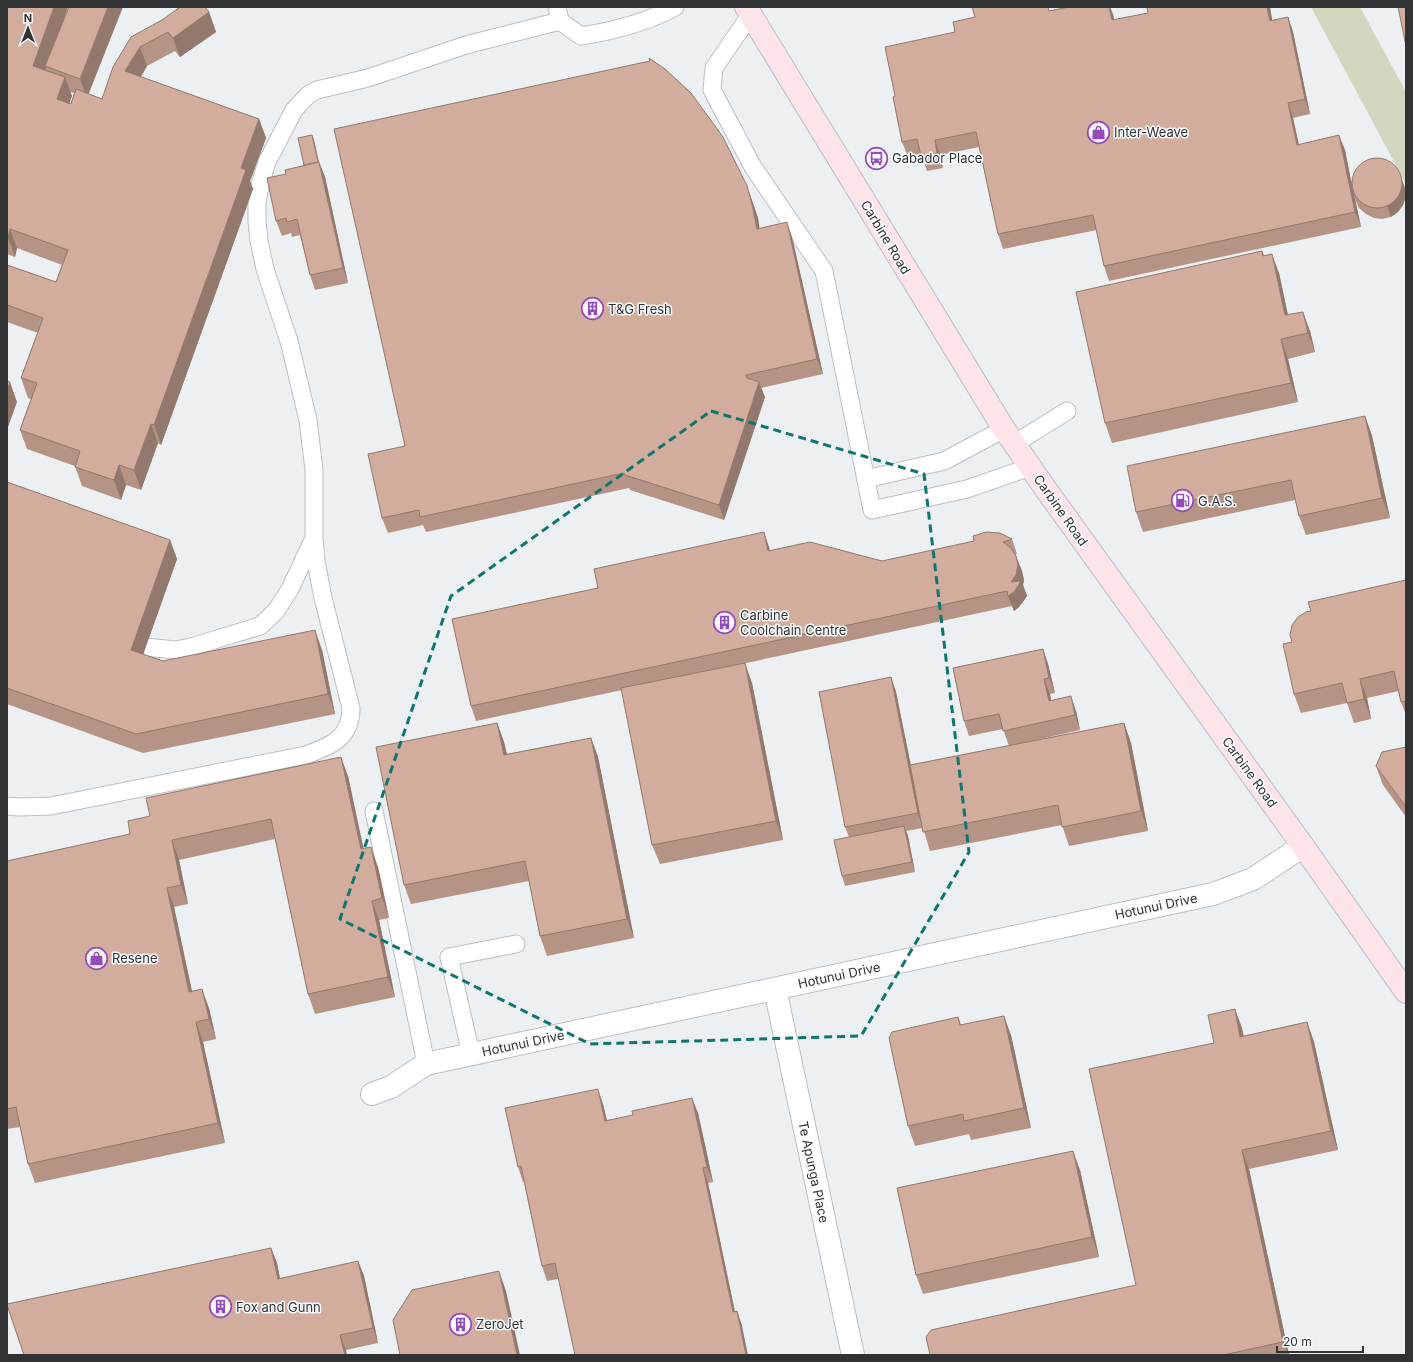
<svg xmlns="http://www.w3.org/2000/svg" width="1413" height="1362" viewBox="0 0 1413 1362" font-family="Inter,sans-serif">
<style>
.green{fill:#d1d6be}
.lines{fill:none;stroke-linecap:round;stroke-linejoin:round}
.lane-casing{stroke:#bbbfc3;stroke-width:19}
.street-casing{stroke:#bbbfc3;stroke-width:24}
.secondary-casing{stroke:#bbbfc3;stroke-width:24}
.lane{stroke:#fff;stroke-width:17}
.street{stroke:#fff;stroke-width:22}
.secondary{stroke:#fde4e8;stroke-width:22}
.wall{fill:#b59486;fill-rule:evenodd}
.shaded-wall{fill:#93786d}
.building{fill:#d2ac9c;stroke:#93786d}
.marked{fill:none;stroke:#0f766e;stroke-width:3;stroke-dasharray:8 5;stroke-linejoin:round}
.labels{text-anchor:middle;stroke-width:3;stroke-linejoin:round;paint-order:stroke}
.poi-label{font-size:13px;fill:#313234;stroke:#fafdff;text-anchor:start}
.street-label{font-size:13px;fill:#313234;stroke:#fafdff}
</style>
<rect width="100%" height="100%" fill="#ecf0f3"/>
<path class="green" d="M1311 7H1360L1406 92V184Z"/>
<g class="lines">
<defs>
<g id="lane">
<path d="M557 7 560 21 581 36C613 31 646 23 675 7"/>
<path d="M751 14 714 68 712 90 753 167 824 271 872 510 967 489 1030 467"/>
<path d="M1014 444 1067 411"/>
<path d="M866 479 944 461 1004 429"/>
<path d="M146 647 175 650 191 647 260 626 276 611 290 589 313 540"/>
<path d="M7 806 19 807 51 806 306 755C331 746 351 738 351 708L323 598 316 561 314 538V470L308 420 289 341 265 269 259 241 257 221V201L261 181 267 162 294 110 308 95 317 90 368 78 466 45 560 21"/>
<path d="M374 811 426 1064"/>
<path d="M471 1054 449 957 516 944"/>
</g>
<g id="street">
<path d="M775 989 853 1355"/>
<path d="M372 1094 391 1087 426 1064 1213 894 1253 879 1303 846"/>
</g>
<path id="secondary" d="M746 7 1004 429 1047 491 1303 846 1406 992"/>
</defs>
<use href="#lane" class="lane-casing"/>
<use href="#street" class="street-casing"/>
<use href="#secondary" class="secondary-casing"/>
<use href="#lane" class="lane"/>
<use href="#street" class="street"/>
<use href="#secondary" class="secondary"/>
</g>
<g class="wall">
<path d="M7 7H68L60 29 89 94 102 99 131 37 209 12 216 32 180 57 175 51 147 66 141 77 259 119 266 138 250 181 253 189 161 445 158 443 141 490 126 485 121 500 82 486 75 466 27 449 20 430 31 399 28 398 21 378 38 333 7 322V265L56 282 62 265 17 248 15 257 7 254ZM70 92 74 93 71 104 69 103 72 96Z"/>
<path d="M1050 11 1113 14 1114 20H1272L1288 17 1293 32 1310 114 1293 118 1299 145 1345 150 1351 181 1405 188 1406 196 1403 205 1398 212 1391 217 1382 219 1374 218 1366 214 1359 208 1355 199 1361 227 1109 281 1104 266 1097 230 1003 249 998 234 979 147 940 155 943 168 927 171 921 154 908 157 902 142 895 96 955 32Z"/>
<path d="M314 140 319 162 325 177 348 283 315 290 310 275 300 235 292 237 291 233 282 236 276 221 286 174 304 165Z"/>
<path d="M747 186 758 218 759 228 792 237 823 374 761 388 765 397 724 520 630 490 629 488 426 532 423 525 388 533 382 518 405 446Z"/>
<path d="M1262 251 1264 255 1279 273 1288 315 1310 331 1315 352 1288 359 1298 402 1112 443 1105 423Z"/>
<path d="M1365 416 1372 436 1390 518 1306 535 1299 516 1295 500 1143 532 1136 512Z"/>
<path d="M7 482 170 540 177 559 143 654 163 661 322 650 335 714 143 753 7 704Z"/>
<path d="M1012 539 1017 554 1015 555 1022 571 1024 580 1023 585 1027 596 1019 607 1014 611 1012 606 732 666 752 683 783 840 660 864 652 845 622 690 476 721 471 706 598 588 769 547 770 551 882 561Z"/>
<path d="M1406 580V715L1401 702 1399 691 1367 698 1371 719 1354 723 1347 703 1301 713 1294 694 1292 642 1311 611Z"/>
<path d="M1043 649 1048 664 1055 693 1050 694 1051 701 1076 711 1080 730 1009 746 1003 729 969 736 964 721Z"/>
<path d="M891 677 896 692 911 765 1124 723 1131 743 1148 831 1069 846 1062 825 930 851 923 828 906 831 908 836 915 872 845 886 842 876 849 837 845 827Z"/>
<path d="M497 723 504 742 507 754 591 738 598 757 634 938 547 956 540 936 529 881 411 904 404 885Z"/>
<path d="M1406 747V817L1383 785 1376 766Z"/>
<path d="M348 776 363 849 378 867 389 918 379 920 395 997 315 1014 308 994 275 839 179 860 188 904 174 907 192 991 209 1008 216 1039 203 1042 225 1143 35 1183 28 1164 20 1127 7 1129V861L130 834Z"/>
<path d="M958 1017 961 1025 1011 1035 1031 1128 971 1140 969 1134 915 1146 908 1126Z"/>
<path d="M1307 1022 1314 1042 1338 1150 1249 1169 1289 1355H930L1136 1285 1214 1043 1242 1028 1243 1036Z"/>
<path d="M603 1104 607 1120 698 1113 713 1182 708 1183 735 1312 737 1311 742 1326 558 1279 547 1281 542 1266 524 1182H523L518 1167Z"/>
<path d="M1080 1170 1099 1257 923 1294 916 1275Z"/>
<path d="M271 1248 277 1263 280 1279 358 1261 364 1276 378 1343 346 1350 24 1355Z"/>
</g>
<g class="shaded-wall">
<path d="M54 7H68L47 66H45L46 68 40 85 33 66Z"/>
<path d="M108 7H123L87 98 80 79Z"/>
<path d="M1109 7H1110L1113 14 1117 35 1112 20Z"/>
<path d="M1267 7H1270L1275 36 1270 21Z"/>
<path d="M209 12 216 32 180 57 173 38Z"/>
<path d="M1288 17 1293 32 1310 114 1305 99Z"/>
<path d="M140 47 147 66 132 91 125 71Z"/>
<path d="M65 77 72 96 64 118 57 99Z"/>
<path d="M1288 103 1293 118 1302 160 1297 145Z"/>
<path d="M259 119 266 138 250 181 253 189 161 445 154 425 241 168Z"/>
<path d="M312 135 314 140 321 174 320 169Z"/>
<path d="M1339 135 1345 150 1354 196 1352 190 1355 199 1361 227 1355 212Z"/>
<path d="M935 140 940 155 943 168 937 153Z"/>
<path d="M319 162 325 177 348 283 343 268Z"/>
<path d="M1401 177 1405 188 1406 196 1403 205 1398 212 1391 217 1387 206Z"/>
<path d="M747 186 758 218 762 244 757 229Z"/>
<path d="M787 222 792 237 823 374 817 359Z"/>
<path d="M10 229 17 248 15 257 8 238Z"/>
<path d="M1272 254 1279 273 1292 335 1285 315Z"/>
<path d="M1303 312 1310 331 1315 352 1308 333Z"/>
<path d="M1281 339 1288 359 1298 402 1291 383Z"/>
<path d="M10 382 17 402 7 430V391Z"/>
<path d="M759 382 765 397 724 520 719 505Z"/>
<path d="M1365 416 1372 436 1390 518 1382 498Z"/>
<path d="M151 424 158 443 141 490 134 470Z"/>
<path d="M119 465 126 485 121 500 114 480Z"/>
<path d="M764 532 769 547 773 566 768 551Z"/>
<path d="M170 540 177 559 138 669 131 650Z"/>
<path d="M1016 556 1022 571 1024 580 1023 585 1027 596 1019 607 1014 611 1008 596Z"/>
<path d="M315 630 322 650 335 714 328 694Z"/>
<path d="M1043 649 1048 664 1055 693 1049 678Z"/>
<path d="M745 663 752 683 783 840 776 821Z"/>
<path d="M891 677 896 692 923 828 918 813Z"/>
<path d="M1044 679 1050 694 1054 716 1049 701Z"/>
<path d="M1360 679 1367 698 1371 719 1364 699Z"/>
<path d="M1071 696 1076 711 1080 730 1075 715Z"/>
<path d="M497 723 504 742 511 774 504 755Z"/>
<path d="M1124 723 1131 743 1148 831 1141 811Z"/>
<path d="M591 738 598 757 634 938 627 919Z"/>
<path d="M341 757 348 776 368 869 361 849Z"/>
<path d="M904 826 908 836 915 872 912 862Z"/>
<path d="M172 840 179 860 188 904 181 885Z"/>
<path d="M371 847 378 867 389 918 382 898Z"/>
<path d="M167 888 174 907 196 1011 189 992Z"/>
<path d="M372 901 379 920 395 997 388 977Z"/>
<path d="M202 989 209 1008 216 1039 209 1019Z"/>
<path d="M1235 1009 1242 1028 1248 1056 1240 1037Z"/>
<path d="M1004 1016 1011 1035 1031 1128 1024 1108Z"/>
<path d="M196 1022 203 1042 225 1143 218 1123Z"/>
<path d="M1307 1022 1314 1042 1338 1150 1331 1131Z"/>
<path d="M598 1089 603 1104 610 1136 605 1121Z"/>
<path d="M692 1098 698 1113 713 1182 707 1167Z"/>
<path d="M1242 1150 1249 1169 1289 1355H1288L1283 1342Z"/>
<path d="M1073 1151 1080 1170 1099 1257 1092 1237Z"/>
<path d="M703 1168 708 1183 738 1327 733 1312Z"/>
<path d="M271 1248 277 1263 283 1294 278 1279Z"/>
<path d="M358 1261 364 1276 378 1343 373 1328Z"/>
<path d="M499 1271 506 1291 520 1355H517Z"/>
<path d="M737 1311 742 1326 748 1355H746Z"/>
<path d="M340 1335 346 1350 347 1355H345Z"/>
</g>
<g class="building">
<path d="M7 7H54L33 66 65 77 57 99 71 104 76 89 102 99 113 67 131 37 162 20 180 7H205L209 12 173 38 168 32 140 47 125 71 259 119 241 168 246 170 154 425 151 424 134 470 119 465 114 480 75 467 80 451 20 430 37 383 21 378 43 318 7 305V265L56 282 68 250 10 229 8 238 7 237Z"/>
<path d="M69 7H108L80 79 45 66Z"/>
<path d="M972 7H1048L1049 11 1069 7H1109L1112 20 1148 13 1147 7H1267L1270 21 1288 17 1305 99 1288 103 1297 145 1339 135 1355 212 1104 266 1093 215 998 234 976 132 935 140 937 153 921 156 917 139 902 142 893 97 895 96 885 47 955 32 953 22 975 17Z"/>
<path d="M1398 7H1406V46Z"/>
<path d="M649 58 665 69 691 93 723 137 747 186 752 204 757 229 787 222 817 359 746 375 747 378 759 382 719 505 625 475 624 473 420 517 419 510 382 518 368 454 405 446 334 129 650 61Z"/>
<path d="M312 135 318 162 304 165 298 138Z"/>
<circle cx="1377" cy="183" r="25"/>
<path d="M319 162 343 268 310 275 297 219 287 222 286 218 276 221 267 178 286 174 285 170Z"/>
<path d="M1262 251 1263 256 1272 254 1285 315 1303 312 1308 333 1281 339 1291 383 1105 423 1076 292Z"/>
<path d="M7 381 10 382 7 391Z"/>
<path d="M1365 416 1382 498 1299 516 1291 480 1136 512 1127 466Z"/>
<path d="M7 482 170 540 131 650 163 661 315 630 328 694 136 734 7 688Z"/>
<path d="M764 532 768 551 810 542 882 561 974 541 973 536 986 532 1000 533 1012 539 1003 542 1011 548 1016 556 1018 565 1016 575 1011 582 1021 581 1014 592 1008 596 1007 591 471 706 452 619 598 588 594 569Z"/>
<path d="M1406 580V701L1401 702 1394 671 1360 679 1364 699 1347 703 1342 683 1294 694 1283 644 1292 642 1290 635 1292 625 1298 617 1306 612 1311 611 1308 602Z"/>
<path d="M1043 649 1049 678 1044 679 1049 701 1071 696 1075 715 1003 731 999 714 964 721 953 668Z"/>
<path d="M745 663 776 821 652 845 621 688Z"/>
<path d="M891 677 918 813 845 827 819 692Z"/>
<path d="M497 723 504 755 591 738 627 919 540 936 525 861 404 885 376 747Z"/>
<path d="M1124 723 1141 811 1062 827 1058 805 923 832 910 765Z"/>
<path d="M1406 747V807L1376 766 1382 752Z"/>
<path d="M341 757 361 849 371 847 382 898 372 901 388 977 308 994 271 819 172 840 181 885 167 888 189 992 202 989 209 1019 196 1022 218 1123 28 1164 16 1107 7 1109V861L130 834 128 821 150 816 146 798Z"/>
<path d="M904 826 912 862 842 876 834 840Z"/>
<path d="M1235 1009 1240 1037 1307 1022 1331 1131 1242 1150 1283 1342 1223 1355H930L926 1337 931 1330 1136 1285 1089 1069 1214 1043 1208 1015Z"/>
<path d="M1004 1016 1024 1108 964 1121 963 1114 908 1126 889 1038 892 1032 958 1017 960 1025Z"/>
<path d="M598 1089 605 1121 633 1115 632 1111 692 1098 707 1167 703 1168 733 1312 737 1311 746 1355H575L555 1263 542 1266 521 1166 518 1167 505 1108Z"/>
<path d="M1073 1151 1092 1237 916 1275 897 1188Z"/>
<path d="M271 1248 278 1279 358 1261 373 1328 340 1335 345 1355H24L7 1305V1304Z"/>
<path d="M499 1271 517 1355H400L393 1320 412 1290Z"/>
</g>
<path class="marked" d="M711 411 924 474 969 852 861 1036 590 1044 340 919 451 596Z"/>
<defs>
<symbol id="shop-ring" viewBox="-11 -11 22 22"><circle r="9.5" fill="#fafdff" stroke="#964bbd" stroke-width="1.5"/><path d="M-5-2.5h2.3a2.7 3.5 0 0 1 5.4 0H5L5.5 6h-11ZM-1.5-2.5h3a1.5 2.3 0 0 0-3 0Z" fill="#964bbd"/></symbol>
<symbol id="bus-ring" viewBox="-11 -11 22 22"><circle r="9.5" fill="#fafdff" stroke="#964bbd" stroke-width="1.5"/><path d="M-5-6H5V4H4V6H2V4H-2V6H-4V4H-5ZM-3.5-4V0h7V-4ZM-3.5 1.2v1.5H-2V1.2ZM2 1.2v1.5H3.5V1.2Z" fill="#964bbd"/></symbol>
<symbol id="building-ring" viewBox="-11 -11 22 22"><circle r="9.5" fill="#fafdff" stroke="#964bbd" stroke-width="1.5"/><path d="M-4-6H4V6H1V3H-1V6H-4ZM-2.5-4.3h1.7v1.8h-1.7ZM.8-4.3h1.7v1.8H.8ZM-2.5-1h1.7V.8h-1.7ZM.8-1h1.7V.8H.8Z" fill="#964bbd"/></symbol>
<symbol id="fuel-ring" viewBox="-11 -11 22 22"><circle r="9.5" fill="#fafdff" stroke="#964bbd" stroke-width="1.5"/><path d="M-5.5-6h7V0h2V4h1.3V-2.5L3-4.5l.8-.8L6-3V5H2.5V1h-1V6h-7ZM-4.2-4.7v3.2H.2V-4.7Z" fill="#964bbd"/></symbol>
</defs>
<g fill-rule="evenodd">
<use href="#shop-ring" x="1086" y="120" width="25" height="25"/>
<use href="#bus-ring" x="864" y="146" width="25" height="25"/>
<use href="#building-ring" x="580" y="296" width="25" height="25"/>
<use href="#fuel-ring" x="1170" y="488" width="25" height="25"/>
<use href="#building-ring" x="712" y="610" width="25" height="25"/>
<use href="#shop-ring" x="84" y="946" width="25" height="25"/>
<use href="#building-ring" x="208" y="1294" width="25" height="25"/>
<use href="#building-ring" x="448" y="1312" width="25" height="25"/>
</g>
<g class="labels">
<g class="poi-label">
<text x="1114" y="137">Inter-Weave</text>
<text x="892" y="163">Gabador Place</text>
<text x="608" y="314">T&amp;G Fresh</text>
<text x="1198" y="506">G.A.S.</text>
<text x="740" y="620">Carbine<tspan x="740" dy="15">Coolchain Centre</tspan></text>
<text x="112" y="963">Resene</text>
<text x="236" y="1312">Fox and Gunn</text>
<text x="476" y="1329">ZeroJet</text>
</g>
<g class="street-label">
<text transform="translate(886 237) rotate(59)" y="5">Carbine Road</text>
<text transform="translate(1061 510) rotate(55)" y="5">Carbine Road</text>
<text transform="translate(1250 772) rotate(54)" y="5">Carbine Road</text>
<text transform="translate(1156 906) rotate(-12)" y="5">Hotunui Drive</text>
<text transform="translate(839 975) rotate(-12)" y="5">Hotunui Drive</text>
<text transform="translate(523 1043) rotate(-12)" y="5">Hotunui Drive</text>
<text transform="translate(814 1172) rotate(78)" y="5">Te Apunga Place</text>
</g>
</g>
<rect width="1413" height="1362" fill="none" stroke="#313234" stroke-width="16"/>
<g transform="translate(28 28)" stroke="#fafdff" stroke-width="3" paint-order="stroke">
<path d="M0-3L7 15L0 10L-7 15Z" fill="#313234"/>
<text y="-6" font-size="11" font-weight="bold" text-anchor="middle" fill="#313234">N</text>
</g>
<path d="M1277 1346v6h86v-6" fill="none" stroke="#313234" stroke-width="2"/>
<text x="1283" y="1346" font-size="12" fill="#313234" stroke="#fafdff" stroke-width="3" paint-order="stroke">20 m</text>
</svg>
